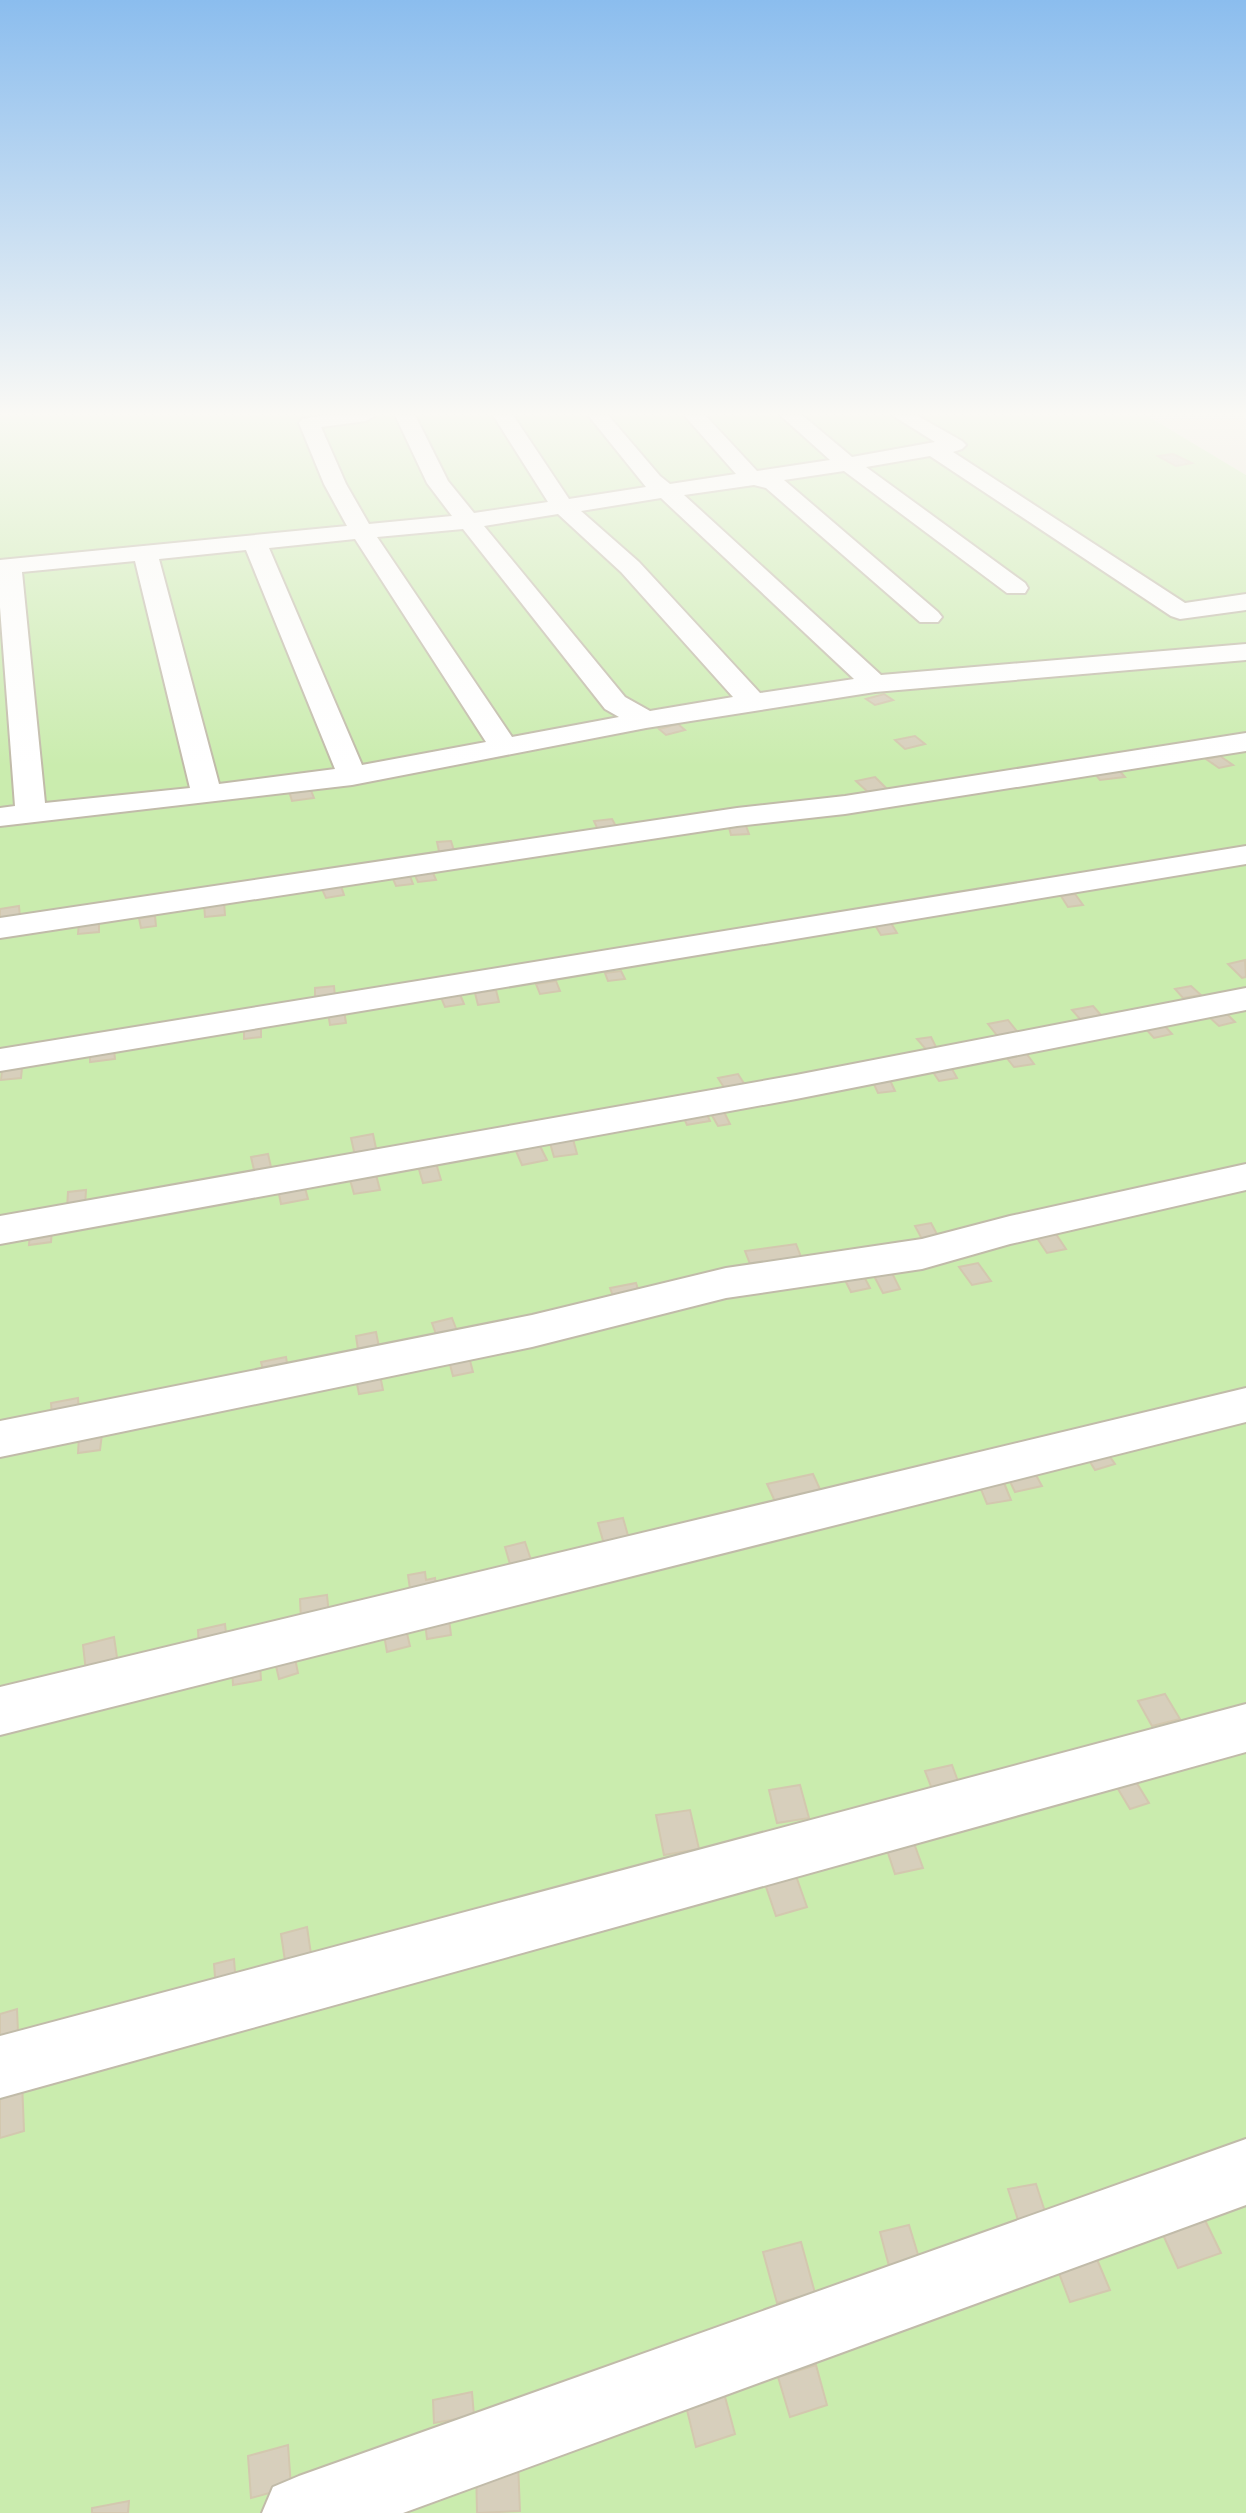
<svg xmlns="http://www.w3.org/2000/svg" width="1246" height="2513" viewBox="0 0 1246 2513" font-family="Raleway,sans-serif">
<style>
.residential{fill:#e9e5d5}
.green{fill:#caecae}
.building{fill:#d7cfbc;stroke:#d3c8af;stroke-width:2}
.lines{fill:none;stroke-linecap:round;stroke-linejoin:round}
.minor-casing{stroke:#c1bba9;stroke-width:4}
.minor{fill:#fff;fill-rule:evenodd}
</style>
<rect width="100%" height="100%" fill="#f5f2e8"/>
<path class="residential" d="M1146 415H1246V475Z"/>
<path class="green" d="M0 415H1146L1246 475V2513H0Z"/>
<g class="building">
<path d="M1173 454 1192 463 1176 466 1158 456Z"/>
<path d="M884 694 893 700 875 705 866 699Z"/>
<path d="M678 724 685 730 666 735 659 729Z"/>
<path d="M915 736 925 744 905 749 895 740Z"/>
<path d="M1220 756 1233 765 1219 768 1206 759Z"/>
<path d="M1116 767 1125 777 1100 780 1091 769Z"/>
<path d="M875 777 888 790 870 794 856 781Z"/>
<path d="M310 788 314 798 292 801 289 791Z"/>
<path d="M612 819 618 830 599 832 594 821Z"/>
<path d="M745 823 749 834 731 835 728 824Z"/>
<path d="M451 841 455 854 440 856 437 842Z"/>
<path d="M431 868 436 880 418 882 413 871Z"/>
<path d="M408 871 413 884 396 886 391 874Z"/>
<path d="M341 886 344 895 326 898 322 889Z"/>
<path d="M1075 894 1083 905 1068 907 1061 896Z"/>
<path d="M224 902 225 915 205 917 204 904Z"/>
<path d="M19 906 20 918 0 921V909Z"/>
<path d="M155 916 156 926 141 928 139 918Z"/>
<path d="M99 921V932L78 934 79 923Z"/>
<path d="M891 923 897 933 881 935 875 925Z"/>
<path d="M1245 960 1246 977 1242 978 1228 964Z"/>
<path d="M621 971 625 979 608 981 605 973Z"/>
<path d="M556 981 560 991 540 994 536 984Z"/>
<path d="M334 986 335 997 315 999V988Z"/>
<path d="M1191 986 1201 995 1183 998 1175 989Z"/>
<path d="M496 990 499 1002 478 1005 475 993Z"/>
<path d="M459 992 464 1004 445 1007 440 995Z"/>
<path d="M1093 1006 1101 1015 1080 1019 1072 1010Z"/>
<path d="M344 1011 346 1023 330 1025 328 1013Z"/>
<path d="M1224 1011 1235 1022 1219 1026 1208 1016Z"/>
<path d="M1008 1020 1019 1034 999 1038 988 1024Z"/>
<path d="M1163 1024 1172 1034 1154 1038 1145 1028Z"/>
<path d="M261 1026V1037L244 1039V1027Z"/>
<path d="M931 1037 938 1051 929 1053 917 1039Z"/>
<path d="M114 1050 115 1059 90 1062V1054Z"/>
<path d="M1026 1053 1034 1064 1014 1067 1006 1057Z"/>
<path d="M22 1068 21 1078 1 1080 2 1070Z"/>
<path d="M952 1069 957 1078 939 1081 933 1072Z"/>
<path d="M738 1074 745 1085 725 1089 718 1078Z"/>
<path d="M888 1076 895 1091 878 1093 871 1078Z"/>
<path d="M705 1110 710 1121 687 1125 682 1114Z"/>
<path d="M723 1110 730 1124 718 1126 710 1112Z"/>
<path d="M373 1134 377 1153 355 1156 351 1138Z"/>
<path d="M573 1139 577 1154 554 1157 550 1143Z"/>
<path d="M540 1146 547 1160 522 1165 516 1151Z"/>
<path d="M268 1154 271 1167 254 1170 251 1157Z"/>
<path d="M436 1163 441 1180 423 1183 418 1166Z"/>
<path d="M375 1171 380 1190 354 1194 349 1176Z"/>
<path d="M304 1184 308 1199 281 1204 278 1189Z"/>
<path d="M86 1190 85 1206 67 1208 68 1192Z"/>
<path d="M931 1223 939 1238 923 1241 915 1226Z"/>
<path d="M52 1229 51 1242 29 1245 30 1232Z"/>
<path d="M1056 1234 1066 1249 1047 1253 1037 1238Z"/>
<path d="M796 1244 803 1262 752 1269 745 1251Z"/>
<path d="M978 1263 991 1281 972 1285 959 1267Z"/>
<path d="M860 1269 870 1288 851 1292 841 1272Z"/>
<path d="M891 1271 900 1289 883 1293 873 1274Z"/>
<path d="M636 1283 640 1295 614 1299 610 1288Z"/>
<path d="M452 1318 457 1331 437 1337 432 1323Z"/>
<path d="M376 1332 379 1347 358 1350 356 1336Z"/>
<path d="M468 1353 473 1372 453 1376 448 1357Z"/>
<path d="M286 1357 288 1369 264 1374 261 1362Z"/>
<path d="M380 1375 383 1390 359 1394 356 1379Z"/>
<path d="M78 1398 79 1411 52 1416 51 1403Z"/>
<path d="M102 1434 100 1450 78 1453 79 1436Z"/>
<path d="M1103 1447 1115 1464 1095 1470 1084 1452Z"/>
<path d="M1031 1466 1042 1486 1015 1492 1005 1471Z"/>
<path d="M813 1474 824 1498 778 1508 767 1484Z"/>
<path d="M1002 1478 1011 1500 987 1504 978 1482Z"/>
<path d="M623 1518 629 1539 604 1544 598 1523Z"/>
<path d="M525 1542 533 1566 512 1571 505 1547Z"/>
<path d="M425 1572 426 1580 435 1578 437 1592 411 1596 408 1575Z"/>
<path d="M327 1595 329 1615 301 1620 300 1599Z"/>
<path d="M449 1619 451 1635 427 1639 425 1622Z"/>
<path d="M225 1624 227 1642 199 1648 198 1630Z"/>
<path d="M405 1625 410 1646 387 1652 383 1629Z"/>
<path d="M114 1637 118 1664 86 1672 83 1645Z"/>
<path d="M293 1648 298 1673 279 1679 273 1653Z"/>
<path d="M260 1664 261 1680 233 1685 232 1668Z"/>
<path d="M1165 1694 1180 1719 1152 1726 1138 1701Z"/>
<path d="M952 1765 959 1784 932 1789 925 1771Z"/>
<path d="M1130 1772 1149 1803 1130 1809 1112 1779Z"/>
<path d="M800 1785 809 1818 777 1823 769 1790Z"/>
<path d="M690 1810 699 1849 664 1855 656 1815Z"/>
<path d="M911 1835 923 1868 895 1874 884 1841Z"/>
<path d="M796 1876 807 1907 776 1916 765 1884Z"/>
<path d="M307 1927 311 1954 285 1961 281 1934Z"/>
<path d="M234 1959 236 1985 216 1990 214 1964Z"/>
<path d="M17 2009 18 2033 0 2039V2014Z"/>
<path d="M22 2081 24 2131 0 2138V2087Z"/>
<path d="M1036 2184 1047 2218 1019 2223 1008 2189Z"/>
<path d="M1202 2214 1221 2253 1178 2268 1160 2228Z"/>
<path d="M909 2225 919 2258 889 2266 880 2232Z"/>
<path d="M801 2242 815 2293 777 2303 763 2252Z"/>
<path d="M1096 2257 1110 2290 1070 2302 1057 2268Z"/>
<path d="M816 2365 827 2405 790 2417 778 2377Z"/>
<path d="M472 2392 474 2416 434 2423 433 2400Z"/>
<path d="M724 2393 735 2434 696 2447 686 2406Z"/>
<path d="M288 2445 291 2487 251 2498 248 2456Z"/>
<path d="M518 2462 520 2511 477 2513 476 2467Z"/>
<path d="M129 2501 128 2513H92V2508Z"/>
</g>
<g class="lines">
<defs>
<g id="minor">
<path d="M325 415H376L366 421 321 427 346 484 369 524 452 516 427 483 395 415H415L448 481 474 513 548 502 493 415H513L569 499 646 487 588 415H608L660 476 670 484 736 474 684 415H705L757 471 830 460 780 415H802L852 457 935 442 892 415H916L962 441 966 445 962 449 953 452 1185 603 1246 594V610L1180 619 1171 616 930 456 866 467 1025 583 1028 588 1025 593H1007L844 471 784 480 938 612 942 617 938 622H920L766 488 754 485 684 495 881 675 1246 644V660L875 692 646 728 352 785 0 826V808L15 806 0 607V560L347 526 324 484 299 423 302 419ZM661 498 854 679 760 693 639 562 581 511ZM558 514 621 572 733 697 650 711 625 697 484 526ZM463 529 605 709 619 717 512 737 377 537ZM355 539 486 742 362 765 269 548ZM246 550 335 769 219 784 159 559ZM135 561 190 788 45 803 22 572Z"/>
<path d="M1246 733V751L845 814 737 826 0 938V918L737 808 845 796Z"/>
<path d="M1246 846V864L0 1071V1049Z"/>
<path d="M1246 988V1010L796 1099 0 1244V1216L796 1075Z"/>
<path d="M1246 1164V1190L1010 1244 922 1269 726 1298 532 1347 0 1457V1421L532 1315 726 1268 922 1239 1010 1216Z"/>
<path d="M1246 1388V1422L0 1735V1687Z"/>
<path d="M1246 1704V1752L0 2098V2036Z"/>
<path d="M1246 2139V2205L403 2513H262L273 2487 299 2476Z"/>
</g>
</defs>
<use href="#minor" class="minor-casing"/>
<use href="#minor" class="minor"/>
</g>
<linearGradient id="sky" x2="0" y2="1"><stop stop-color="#8bbdee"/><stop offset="0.54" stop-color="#faf9f5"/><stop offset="1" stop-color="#faf9f5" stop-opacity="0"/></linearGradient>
<rect width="1246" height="766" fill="url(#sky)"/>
</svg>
